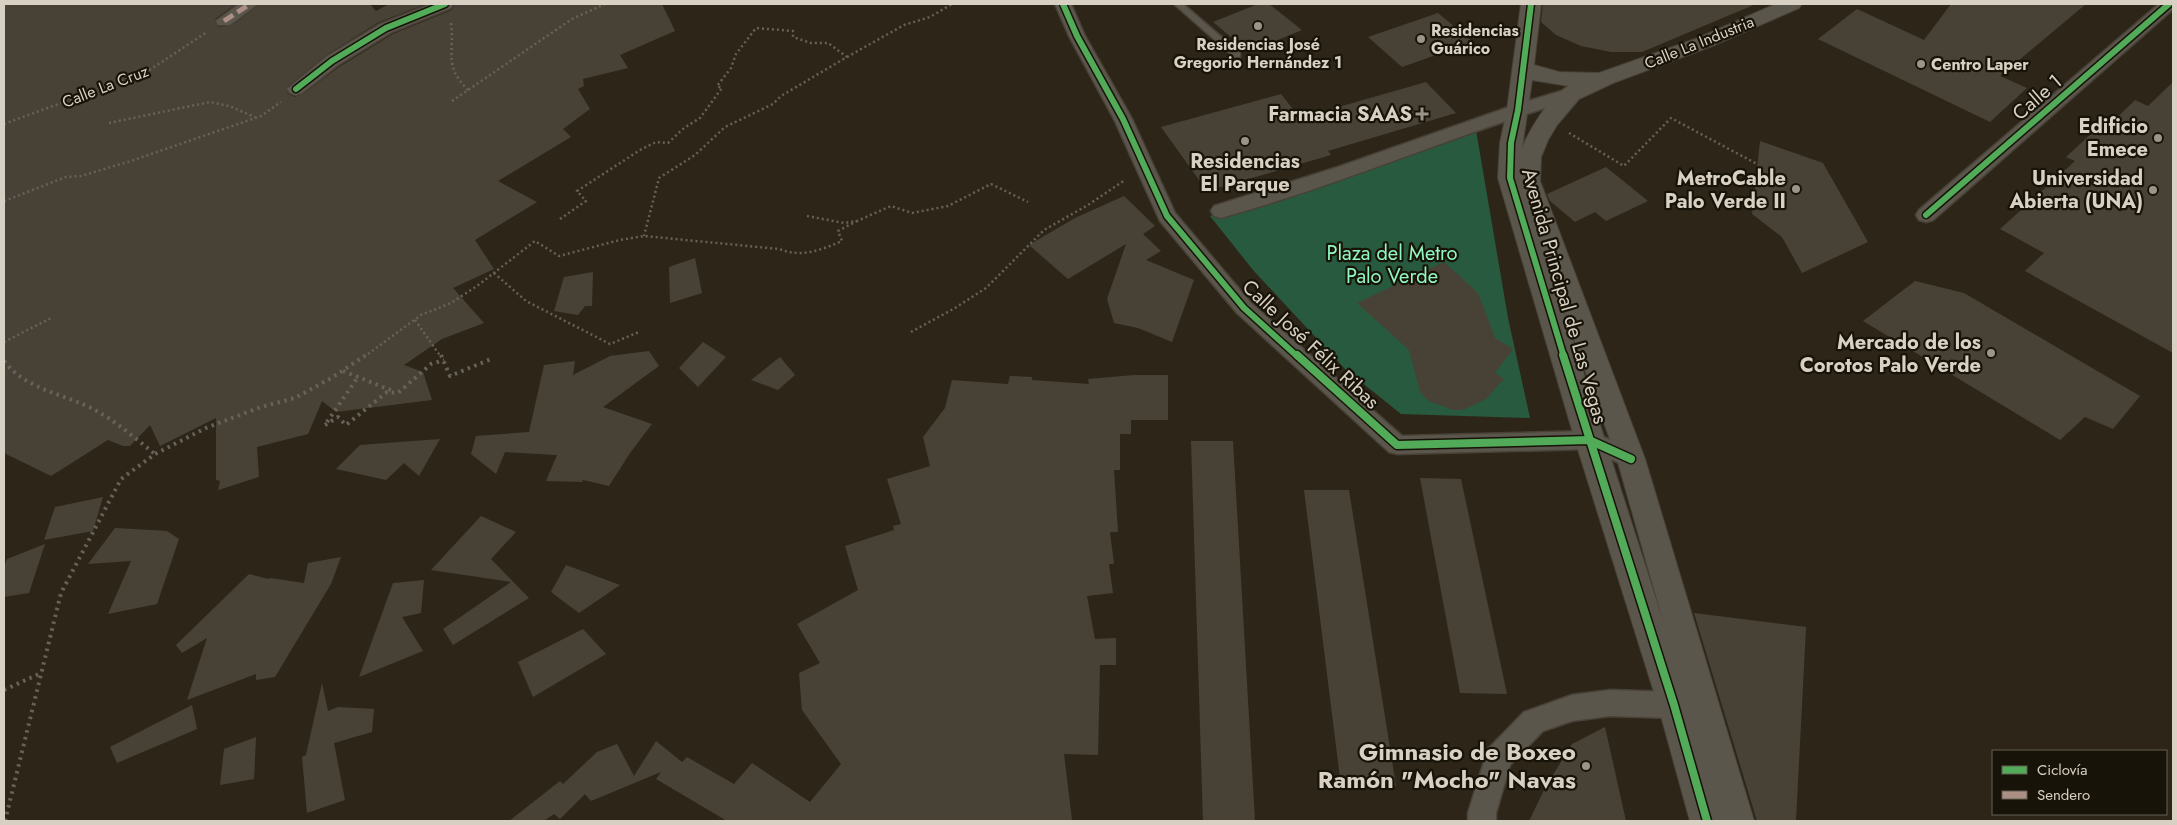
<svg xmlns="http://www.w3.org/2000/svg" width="2177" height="825" viewBox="0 0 2177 825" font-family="Jost,sans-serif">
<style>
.green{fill:#285a3f}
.building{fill:#484236}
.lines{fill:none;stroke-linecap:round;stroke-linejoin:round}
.service-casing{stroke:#484137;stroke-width:3}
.minor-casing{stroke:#484137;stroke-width:3}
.tertiary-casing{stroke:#484137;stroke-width:2}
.path-far1{stroke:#666259;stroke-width:2.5;stroke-dasharray:2 3;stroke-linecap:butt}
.path{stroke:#666259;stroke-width:4;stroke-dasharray:2.5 4.5;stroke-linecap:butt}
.service{fill:#5b564c;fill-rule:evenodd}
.minor{fill:#5b564c;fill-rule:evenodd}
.tertiary{fill:#5b564c;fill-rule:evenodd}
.quiet{stroke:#ac8f84;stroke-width:5;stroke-dasharray:11 5;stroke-linecap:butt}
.cycleway-far1-casing{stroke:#181308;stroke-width:9}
.cycleway-casing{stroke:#181308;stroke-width:11}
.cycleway-far1{stroke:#51ab58;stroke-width:6}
.cycleway{stroke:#51ab58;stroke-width:8}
.poi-dot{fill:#9c9486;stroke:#181308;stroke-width:2}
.labels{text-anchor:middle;stroke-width:4.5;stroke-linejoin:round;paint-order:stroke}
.far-poi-label{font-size:16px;font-weight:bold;fill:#d8d0c2;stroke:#181308;text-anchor:start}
.far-street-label{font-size:16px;fill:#d8d0c2;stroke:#181308}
.street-label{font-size:20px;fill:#d8d0c2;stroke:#181308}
.poi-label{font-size:20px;font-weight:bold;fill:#d8d0c2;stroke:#181308;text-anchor:end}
.park-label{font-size:20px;fill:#90f8c1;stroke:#181308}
.near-poi-label{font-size:24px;font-weight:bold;fill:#d8d0c2;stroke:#181308;text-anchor:end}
</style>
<rect width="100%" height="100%" fill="#2d2618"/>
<path class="green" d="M1476 130 1508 318 1530 418 1401 414 1345 369 1253 270 1210 216 1372 160Z"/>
<g class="building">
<path d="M4 4H236L215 19 218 27 231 26 260 4H370L376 11 389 4H426L379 22 325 56 286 88 288 94 295 97 303 94 339 67 393 34 452 10 455 4H662L675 31 620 55 628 68 583 79 584 86 578 89 590 109 563 129 571 137 498 181 537 202 475 240 494 269 453 288 484 323 442 339 404 365 423 372 432 400 336 412 322 401 308 434 257 447 259 477 218 490 220 481 216 480V418L160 446 150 425 130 446H123L108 440 51 476 4 453Z"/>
<path d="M1258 4H1269L1302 30 1249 52 1213 22Z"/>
<path d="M1543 4H1756L1642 52H1611L1581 46 1556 35 1541 22Z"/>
<path d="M1951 4H2086L2000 76 2027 88 1990 122 1818 39 1857 9 1924 40Z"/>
<path d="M1438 13 1473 42 1402 67 1368 37Z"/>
<path d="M1426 82 1456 113 1328 151 1331 155 1207 191 1161 127 1281 94 1300 118Z"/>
<path d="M2173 82V353L2025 271 2044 253 2000 229 2075 161 2066 157 2093 132 2099 135 2135 100 2148 106Z"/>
<path d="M1760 141 1823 163 1868 242 1802 273 1782 237 1752 214Z"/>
<path d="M1606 167 1648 201 1606 221 1595 212 1575 222 1550 201 1547 194Z"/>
<path d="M1124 196 1155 226 1143 234 1161 251 1146 260 1194 280 1172 342 1138 328 1114 323 1107 299 1126 244 1068 279 1029 245 1075 218Z"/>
<path d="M695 258 702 293 670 303 669 267Z"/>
<path d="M1444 262 1478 293 1495 338 1513 349 1495 373 1504 379 1486 399 1463 410H1453L1429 401 1420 392 1409 350 1357 303Z"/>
<path d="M593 272 592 306H585L578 315 554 311 564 277Z"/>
<path d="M1915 281 1964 293 2140 396 2113 429 2085 417 2060 440 1863 321Z"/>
<path d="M703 342 726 357 698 387 679 368Z"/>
<path d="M649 351 659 366 603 407 652 424 630 453 609 486 583 480 582 482 546 481 557 455 505 452 496 474 471 454 476 436 529 432 544 365 575 361 573 375 610 356Z"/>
<path d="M780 357 795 375 778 390 751 380Z"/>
<path d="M1134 375H1168V420H1131V434H1120V470H1114L1118 532H1110L1114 564H1109L1113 593 1087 596 1095 639 1116 638V665H1100L1098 755 1064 754 1072 820 1058 821H727L656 779 661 772 591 801 585 794 560 819 554 814 544 821H509L560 781 563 784 597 752 617 744 634 776 656 741 682 762 687 757 734 784 752 763 810 802 841 764 802 710 799 673 820 663 797 624 858 590 845 546 894 530 893 526 901 524 887 479 930 466 923 437 945 408 952 380 1008 384 1010 376 1032 377V380L1089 384 1088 379Z"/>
<path d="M440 439 419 476 404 463 386 480 336 469 360 445Z"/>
<path d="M1191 441H1233L1255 821H1203Z"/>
<path d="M1420 478 1461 479 1507 694 1460 693Z"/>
<path d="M1304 490H1349L1396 786H1341Z"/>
<path d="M103 497 93 531 44 540 55 507Z"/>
<path d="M481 516 516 532 491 559 529 598 453 645 443 629 511 582 431 570Z"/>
<path d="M115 528 167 531 179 539 157 604 108 614 131 561 88 564Z"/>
<path d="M45 544 29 593 4 597V568L7 559Z"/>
<path d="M341 557 331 584 275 677 256 680V674L187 700 207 638 182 653 176 645 249 574 268 579 270 578 304 583 308 563Z"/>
<path d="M566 565 620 585 579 613 551 592Z"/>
<path d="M424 580 421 613 402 617 423 651 359 677 393 583Z"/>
<path d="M1694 613 1806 627 1796 821H1757Z"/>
<path d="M583 629 606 654 533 697 518 662Z"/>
<path d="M322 683 328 711 338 707 374 709 372 732 334 743 345 800 307 813 302 757 306 755Z"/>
<path d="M192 705 197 729 117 763 110 747Z"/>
<path d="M1605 727 1626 821H1529L1545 788 1572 744Z"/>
<path d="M256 737 254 779 220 785 224 749Z"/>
</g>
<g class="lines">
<defs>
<path id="service" d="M1174 4H1183L1240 53V57H1234Z"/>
<g id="minor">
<path d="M239 4H258L230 25H218L216 21Z"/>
<path d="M431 4H453L451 8 392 32 338 65 302 93 296 95 290 93 287 89 326 57 380 24Z"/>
<path d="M1055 4H1071L1085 36 1132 119 1175 213 1251 303 1402 436 1589 431 1639 452 1643 459 1639 466 1631 468 1587 449 1397 454 1389 452 1237 313 1160 221 1114 119 1069 36Z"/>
<path d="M2159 4H2173V9L1933 220 1926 222 1919 220 1916 215 1919 210Z"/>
<path d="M1571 88 1577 90 1580 94 1577 98C1457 134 1342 184 1221 218L1214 216 1211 211 1214 206 1338 167 1512 106Z"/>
<path d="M1610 690 1674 692 1683 696 1687 705 1683 714 1674 718 1610 716 1572 721 1543 731 1510 765 1496 813V821H1468V813L1488 749 1524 712 1572 695Z"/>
</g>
<path id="tertiary" d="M1521 4H1541L1534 65 1559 72 1599 73 1698 38 1776 4H1802L1799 8 1712 46 1613 83 1579 99 1557 125 1548 140 1541 157 1540 181 1645 459 1754 821H1690L1658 705 1575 440 1498 178 1500 143 1507 110ZM1532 80 1569 86C1550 95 1530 129 1522 148ZM1561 303 1617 459 1664 624Z"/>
</defs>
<use href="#service" class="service-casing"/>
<use href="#minor" class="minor-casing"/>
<use href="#tertiary" class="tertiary-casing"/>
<g class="path-far1">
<path d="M451 23C455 54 443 65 468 90"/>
<path d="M847 57 904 25 930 17 952 4"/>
<path d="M452 101 572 19 605 4"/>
<path d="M109 123 210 102 229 106 255 117"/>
<path d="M4 124 148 71 207 32"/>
<path d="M1569 133 1624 166 1671 118 1757 164"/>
<path d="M4 201 66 177 81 176 134 160 261 116 281 102"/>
<path d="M807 216 844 223 857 221 891 206 912 213 948 206 991 184 1028 202"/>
<path d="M560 219 586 201 577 191 640 150 656 142 668 143 684 128 700 118 722 88 717 86 731 68 736 54 756 28 793 31V37L811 43H828L847 57 781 96 773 104 725 127 695 155 659 178 644 236"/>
<path d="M494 273 526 301 610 344 639 332"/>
<path d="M415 320 441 357"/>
<path d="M911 332 955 308 986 288 1044 230 1088 205 1125 180"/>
<path d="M4 342 53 317"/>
<path d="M364 357 421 315 451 303 477 286 535 241 559 256 620 240 644 236 779 249C802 258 821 250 842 241L838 231 857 221"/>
</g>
<g class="path">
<path d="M441 355 450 376 491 359"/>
<path d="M4 361C26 390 65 394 95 410 117 422 136 439 155 454"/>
<path d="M343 371 393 391"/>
<path d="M327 422 358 377"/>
<path d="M325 425 338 417 346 425 387 392 398 393 431 364 444 360"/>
<path d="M4 690 41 673"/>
<path d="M5 821 61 593 121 479 155 454 206 428 261 407 295 398 333 377 366 355"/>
</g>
<use href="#service" class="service"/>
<use href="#minor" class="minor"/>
<use href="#tertiary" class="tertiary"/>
<path class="quiet" d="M224 21 250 4"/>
<defs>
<g id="cycleway-far1">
<path d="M1063 4 1077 36 1123 119 1167 216 1244 308 1298 357"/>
<path d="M1531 4 1518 110 1511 143 1510 178 1564 357"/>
<path d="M296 89 332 61 386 28 445 4"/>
<path d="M1926 215 2169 4"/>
</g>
<g id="cycleway">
<path d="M1297 355 1397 445 1589 440 1631 459"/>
<path d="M1563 355 1674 705 1707 821"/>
</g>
</defs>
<use href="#cycleway-far1" class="cycleway-far1-casing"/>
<use href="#cycleway" class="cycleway-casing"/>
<use href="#cycleway-far1" class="cycleway-far1"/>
<use href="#cycleway" class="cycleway"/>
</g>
<g class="poi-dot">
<circle cx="1258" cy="26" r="5"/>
<circle cx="1421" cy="39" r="5"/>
<circle cx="1921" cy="64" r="5"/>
<path d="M1419.5 106.5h5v5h5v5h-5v5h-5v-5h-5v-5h5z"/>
<circle cx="2158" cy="138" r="5"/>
<circle cx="1245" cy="141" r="5"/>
<circle cx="1796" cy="189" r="5"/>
<circle cx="2153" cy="190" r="5"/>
<circle cx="1991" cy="353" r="5"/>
<circle cx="1586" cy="766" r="5"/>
</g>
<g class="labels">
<g class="far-poi-label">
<text x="1431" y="36">Residencias<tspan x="1431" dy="18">Guárico</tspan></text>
<text x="1258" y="50" text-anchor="middle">Residencias José<tspan x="1258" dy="18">Gregorio Hernández 1</tspan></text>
<text x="1931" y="70">Centro Laper</text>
</g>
<g class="far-street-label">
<text transform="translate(1699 42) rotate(-22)" y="6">Calle La Industria</text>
<text transform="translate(105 86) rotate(-21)" y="6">Calle La Cruz</text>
</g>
<g class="street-label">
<text transform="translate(2037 97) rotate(-41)" y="7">Calle 1</text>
<text transform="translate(1565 296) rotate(74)" y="7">Avenida Principal de Las Vegas</text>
<text transform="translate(1311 344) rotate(43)" y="7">Calle José Félix Ribas</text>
</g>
<g class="poi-label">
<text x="1412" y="121">Farmacia SAAS</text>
<text x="2148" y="133">Edificio<tspan x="2148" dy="23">Emece</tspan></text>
<text x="1245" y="168" text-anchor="middle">Residencias<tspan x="1245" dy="23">El Parque</tspan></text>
<text x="1786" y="185">MetroCable<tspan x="1786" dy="23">Palo Verde II</tspan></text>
<text x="2143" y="185">Universidad<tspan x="2143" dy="23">Abierta (UNA)</tspan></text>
<text x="1981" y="349">Mercado de los<tspan x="1981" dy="23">Corotos Palo Verde</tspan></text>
</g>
<g class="park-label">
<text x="1392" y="260">Plaza del Metro<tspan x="1392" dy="23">Palo Verde</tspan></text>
</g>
<g class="near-poi-label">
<text x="1576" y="760">Gimnasio de Boxeo<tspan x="1576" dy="28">Ramón "Mocho" Navas</tspan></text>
</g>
</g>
<rect width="2177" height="825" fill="none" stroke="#d8d0c2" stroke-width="10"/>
<rect x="1992" y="750" width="175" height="65" fill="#181308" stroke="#655f52"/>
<rect x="2002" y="766" width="25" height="8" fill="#51ab58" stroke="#655f52"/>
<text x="2037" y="775" font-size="15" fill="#d8d0c2">Ciclovía</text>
<rect x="2002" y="791" width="25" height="8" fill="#ac8f84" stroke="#655f52"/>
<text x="2037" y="800" font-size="15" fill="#d8d0c2">Sendero</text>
</svg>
